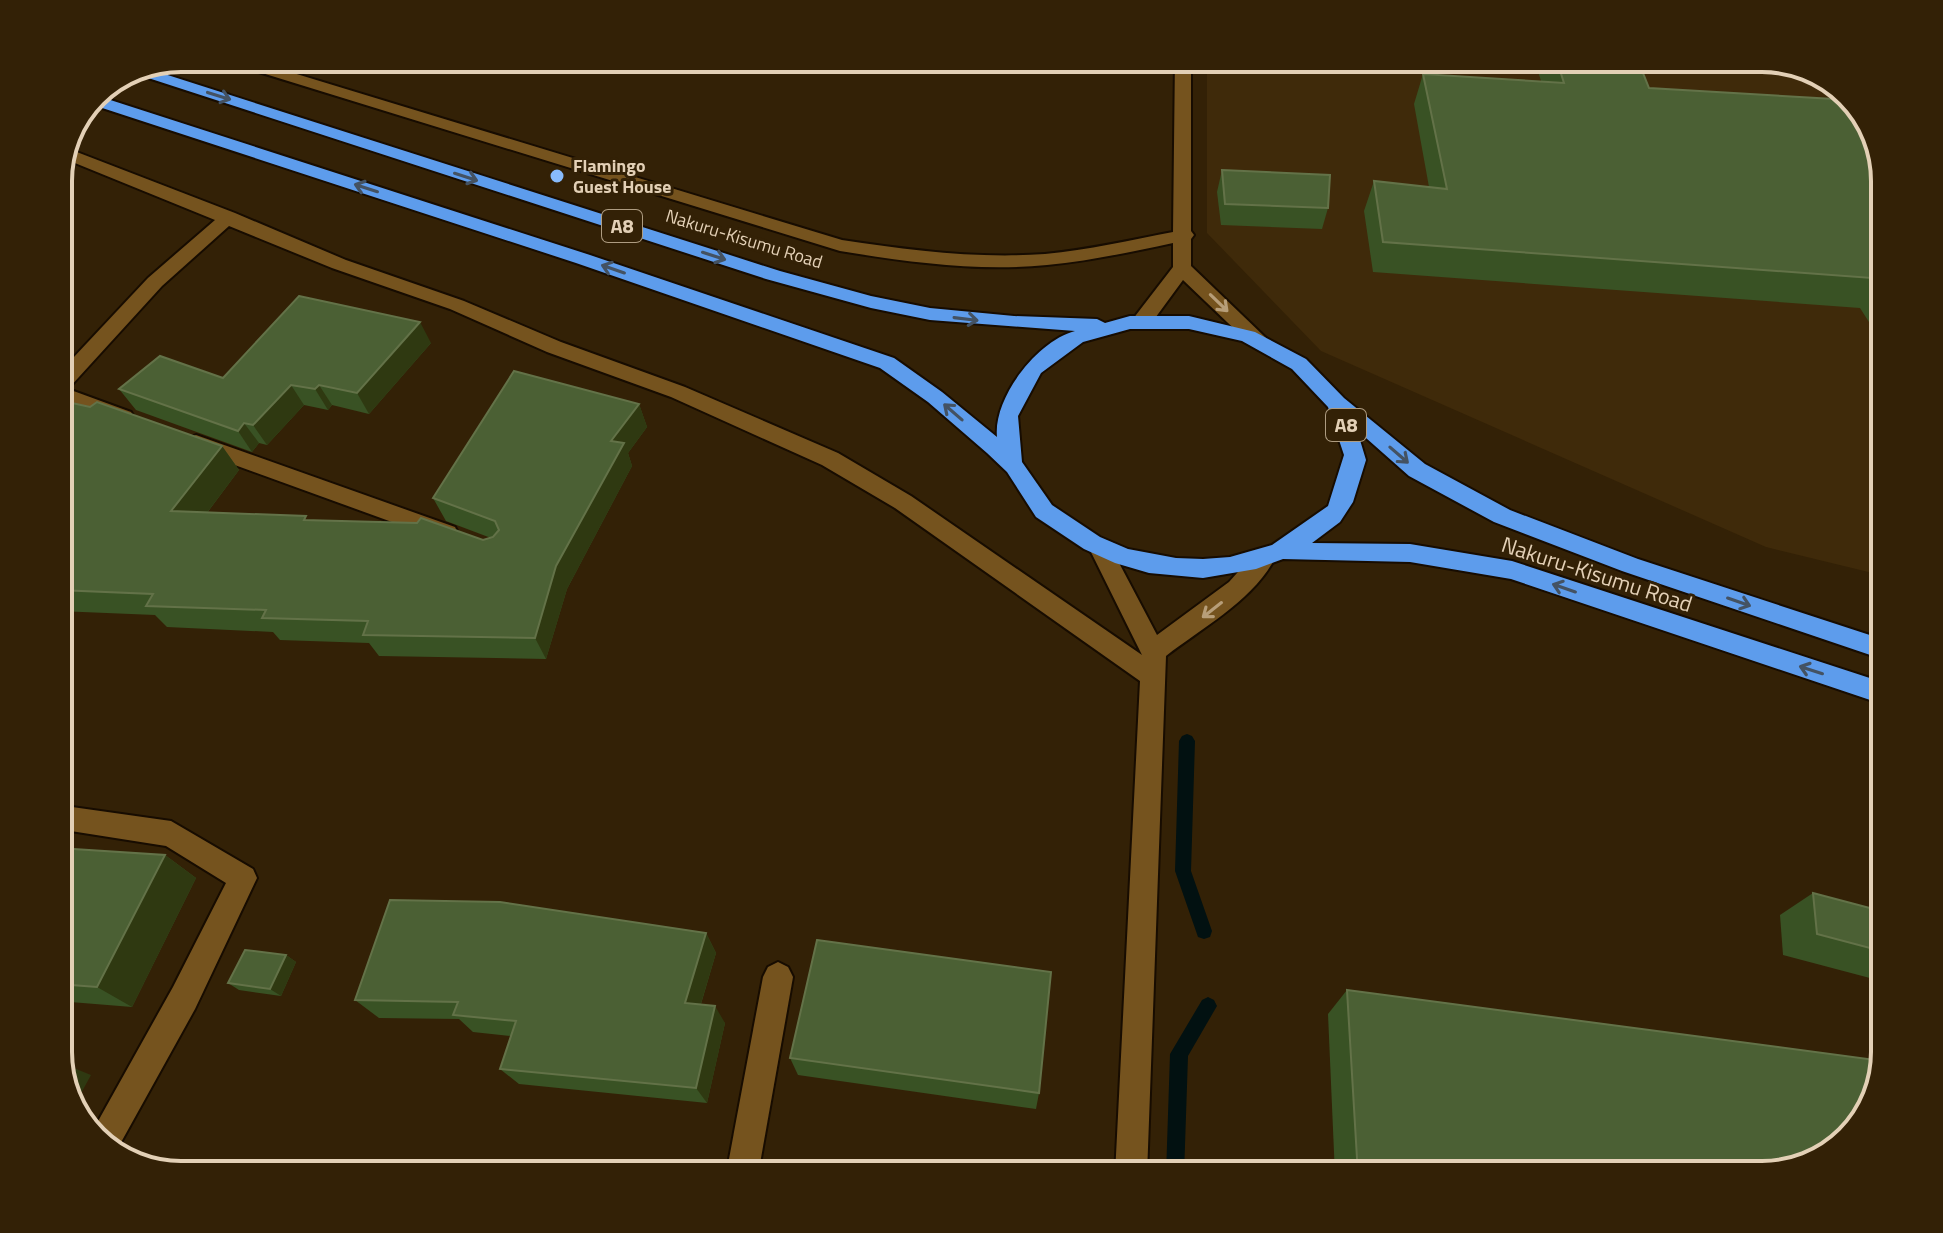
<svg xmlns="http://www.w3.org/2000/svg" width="1943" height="1233" viewBox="0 0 1943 1233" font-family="'Titillium Web',sans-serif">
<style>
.built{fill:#3f2a0a}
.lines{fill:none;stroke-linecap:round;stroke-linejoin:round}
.stream{fill:#021111;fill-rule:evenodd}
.minor-casing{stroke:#170c01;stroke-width:4}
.highway-casing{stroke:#170c01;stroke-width:4}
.minor{fill:#75531e;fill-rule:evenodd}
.highway{fill:#5d9cec;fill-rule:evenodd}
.wall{fill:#395224}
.shaded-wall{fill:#2f3911}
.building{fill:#4b6034;stroke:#637248;stroke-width:2}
.oneway{stroke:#445262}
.oneway2{stroke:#b79e79}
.poi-dot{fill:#88bbfc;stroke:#332106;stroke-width:3}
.labels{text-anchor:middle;stroke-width:6;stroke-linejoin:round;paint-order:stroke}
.far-poi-label{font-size:18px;font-weight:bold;fill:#e3d0b6;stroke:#332106;text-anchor:start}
.far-street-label{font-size:18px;fill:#e3d0b6;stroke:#332106}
.shield{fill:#332106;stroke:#ae9c81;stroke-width:2}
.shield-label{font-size:20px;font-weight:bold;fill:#e3d0b6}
.street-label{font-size:22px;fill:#e3d0b6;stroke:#332106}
.rim{fill:none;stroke:#e3d0b6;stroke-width:4}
</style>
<rect width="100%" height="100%" fill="#332106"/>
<path class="built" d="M1207 58H1762L1830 78 1868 119 1885 173V576L1766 547 1321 351 1207 233Z"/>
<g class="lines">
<g class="stream">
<path d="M1187 734 1192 736 1195 741 1191 871 1212 931 1210 937 1204 939 1198 937 1175 871 1179 741 1182 736Z"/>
<path d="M1208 997 1214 1000 1217 1006 1188 1056 1184 1175H1166L1170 1054 1202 1000Z"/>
</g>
<defs>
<g id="minor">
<path d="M220 58H244L842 240C909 250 977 259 1045 254 1088 250 1131 240 1173 232L1175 58H1191V231L1194 235 1191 239V266L1266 338 1256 345 1249 343 1183 280 1150 325H1136L1133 320 1136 315 1173 267V243C1131 252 1089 261 1047 265 978 272 908 262 840 251L223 61Z"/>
<path d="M69 149 235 213 346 260 464 301 561 342 685 387 838 453 911 496 1142 655 1089 548 1092 542 1100 539 1108 542 1157 635 1229 582 1254 554 1262 551 1270 554 1274 560C1252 601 1202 628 1166 656L1147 1175H1115L1140 681 895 508 822 465 671 397 547 352 450 309 332 268 229 226 162 286 68 389 131 412 134 417 131 422 124 424 58 401V374L148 278 215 220 65 159Z"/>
<path d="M196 435 455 527 458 533 455 539 447 542 188 448 185 443 188 438Z"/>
<path d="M58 805 171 821 253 869 257 878 195 1009 114 1155 92 1132 173 987 226 883 166 846 58 829Z"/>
<path d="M778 962 788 967 793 977 758 1175H726L763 977 768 967Z"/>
</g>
<path id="highway" d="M152 70 780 271 871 296 930 308 1014 316 1097 319 1105 323 1130 316H1189L1255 332 1306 359 1344 398 1425 464 1510 510 1638 559 1885 640V660L1622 571 1494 522 1409 476 1357 430 1366 460 1353 502 1340 522 1312 543 1410 544 1512 561 1885 683V705L1511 579 1410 562 1283 559 1256 569 1203 578 1149 573 1115 563 1084 549 1036 517 1007 472 987 453 928 402 880 368 576 263 90 104 94 95 98 96 590 255 894 358 942 392 997 437C993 398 1037 341 1075 331L930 320 871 308 766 279 139 75ZM1130 329H1189L1242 341 1292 369 1328 407 1344 455 1328 506 1272 545 1230 557 1203 559 1176 558 1128 549 1100 537 1052 505 1022 462 1018 416 1041 373 1083 342Z"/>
</defs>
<use href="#minor" class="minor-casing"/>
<use href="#highway" class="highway-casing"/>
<use href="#minor" class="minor"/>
<use href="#highway" class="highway"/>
</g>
<g class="wall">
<path d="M1224 58H1262L1260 69 1224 66Z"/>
<path d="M1534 58H1637L1649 88 1885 173V347L1860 308 1373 272 1364 211 1374 181 1429 187 1414 104 1423 74 1541 81Z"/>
<path d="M1222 170 1328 208 1322 229 1221 225 1217 192Z"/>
<path d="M431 343 369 414 332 405 328 410 304 405 267 445 259 443 252 452 136 410 119 389 223 378Z"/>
<path d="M58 400 222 446 239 470 207 513 309 520 483 540 491 538 446 521 433 498 639 404 647 427 628 453 632 466 567 589 546 659 379 656 369 643 280 640 273 632 167 627 155 615 58 611Z"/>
<path d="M58 848 165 855 196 878 132 1007 58 1001Z"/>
<path d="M1813 893 1885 912V982L1783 955 1780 915Z"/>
<path d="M706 933 716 953 701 1004 725 1023 707 1103 519 1084 500 1069 511 1036 473 1032 459 1019 379 1018 355 1000Z"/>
<path d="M286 955 296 962 281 996 239 990 228 983Z"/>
<path d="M1347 990 1763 1175H1335L1328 1014Z"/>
<path d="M790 1058 1039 1093 1036 1109 798 1075Z"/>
</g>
<g class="shaded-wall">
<path d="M420 322 431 343 369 414 357 393Z"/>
<path d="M291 385 304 405 267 445 253 425Z"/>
<path d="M319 385 332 405 328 410 315 389Z"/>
<path d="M639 404 647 427 628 453 632 466 567 589 546 659 535 638 556 566 611 441Z"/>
<path d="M244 423 259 443 252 452 238 431Z"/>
<path d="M222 446 239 470 191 534 171 511Z"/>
<path d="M165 855 196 878 132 1007 97 987Z"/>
<path d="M706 933 716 953 696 1020 685 1003Z"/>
<path d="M286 955 296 962 281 996 270 989Z"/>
<path d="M715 1006 725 1023 707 1103 696 1088Z"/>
<path d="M59 1062 91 1075 73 1108Z"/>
</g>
<g class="building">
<path d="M1556 58H1637L1649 88 1851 100 1868 119 1885 173V279L1383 242 1374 181 1447 189 1423 74 1564 83Z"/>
<path d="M1222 170 1330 175 1328 208 1225 204Z"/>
<path d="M299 296 420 322 357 393 319 385 315 389 291 385 253 425 244 423 238 431 119 389 160 356 223 378Z"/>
<path d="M514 371 639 404 611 441 624 443 556 566 535 638 363 635 368 621 262 618 266 610 146 606 153 594 58 590V400L90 407 97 402 222 446 171 511 306 516 304 520 417 523 421 518 483 540 493 537 499 530 495 521 433 498Z"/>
<path d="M58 848 165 855 97 987 58 984Z"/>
<path d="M1813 893 1885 912V952L1817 934Z"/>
<path d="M390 900 500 902 706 933 685 1003 715 1006 696 1088 500 1069 516 1021 453 1015 458 1002 355 1000Z"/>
<path d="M817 940 1051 972 1039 1093 790 1058Z"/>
<path d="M245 950 286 955 270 989 228 983Z"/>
<path d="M1347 990 1883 1061 1865 1120 1823 1159 1763 1175H1358Z"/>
</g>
<defs><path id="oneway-shaft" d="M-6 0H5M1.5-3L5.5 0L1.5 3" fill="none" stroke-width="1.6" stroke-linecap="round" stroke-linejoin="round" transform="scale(2)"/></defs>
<g class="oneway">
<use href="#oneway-shaft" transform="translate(219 96) rotate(17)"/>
<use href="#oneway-shaft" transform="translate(466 177) rotate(18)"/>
<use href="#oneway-shaft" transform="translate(366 188) rotate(-162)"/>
<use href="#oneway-shaft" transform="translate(714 256) rotate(18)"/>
<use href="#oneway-shaft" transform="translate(613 269) rotate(-161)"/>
<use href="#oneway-shaft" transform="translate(966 319) rotate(7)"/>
<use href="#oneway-shaft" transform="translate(953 412) rotate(-139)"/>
<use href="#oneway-shaft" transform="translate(1399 455) rotate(41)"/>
<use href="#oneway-shaft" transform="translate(1564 588) rotate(-161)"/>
<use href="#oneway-shaft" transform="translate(1739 602) rotate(19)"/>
<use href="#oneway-shaft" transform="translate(1811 670) rotate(-162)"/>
</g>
<g class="oneway2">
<use href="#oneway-shaft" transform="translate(1219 303) rotate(44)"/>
<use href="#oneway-shaft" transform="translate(1212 610) rotate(142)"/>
</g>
<circle class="poi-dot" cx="557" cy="176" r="8"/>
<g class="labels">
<g class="far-poi-label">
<text x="573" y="172">Flamingo<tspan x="573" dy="21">Guest House</tspan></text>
</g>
<g class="far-street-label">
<text transform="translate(744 239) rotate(17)" y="6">Nakuru-Kisumu Road</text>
</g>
<g class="shield">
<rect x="602" y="210" width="40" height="32" rx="6"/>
<rect x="1326" y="409" width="40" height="32" rx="6"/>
</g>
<g class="shield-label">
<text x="622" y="233">A8</text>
<text x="1346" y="432">A8</text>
</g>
<g class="street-label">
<text transform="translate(1597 574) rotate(18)" y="8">Nakuru-Kisumu Road</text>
</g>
</g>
<path d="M0 0H1943V1233H0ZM181 72H1762A109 109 0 0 1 1871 181V1052A109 109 0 0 1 1762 1161H181A109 109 0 0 1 72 1052V181A109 109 0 0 1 181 72Z" fill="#332106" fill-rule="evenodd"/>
<path class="rim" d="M181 72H1762A109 109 0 0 1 1871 181V1052A109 109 0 0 1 1762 1161H181A109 109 0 0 1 72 1052V181A109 109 0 0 1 181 72Z"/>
</svg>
